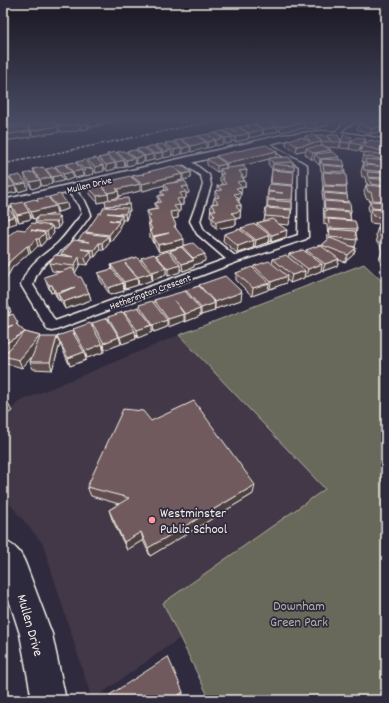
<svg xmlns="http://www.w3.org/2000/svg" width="389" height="703" viewBox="0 0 389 703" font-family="Dekko,sans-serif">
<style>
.built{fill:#423847}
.green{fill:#68695a;stroke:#aeada1}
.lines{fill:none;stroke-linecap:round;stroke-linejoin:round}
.street-casing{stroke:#f4f1e8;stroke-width:3}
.secondary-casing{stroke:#f4f1e8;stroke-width:3}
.street{fill:#2f2a3d;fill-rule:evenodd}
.secondary{fill:#2f2a3d;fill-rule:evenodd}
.rail{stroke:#f4f1e8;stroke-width:1.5;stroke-dasharray:3.5 1.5;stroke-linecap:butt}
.wall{fill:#5f4d50;stroke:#f4f1e8}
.shaded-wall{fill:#4e3f41;stroke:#f4f1e8}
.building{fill:#6f5a5d;stroke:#f4f1e8}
.poi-dot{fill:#ff9aa2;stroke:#2f2a3d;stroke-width:1.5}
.labels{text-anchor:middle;stroke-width:3.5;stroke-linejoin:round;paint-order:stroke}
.far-street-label{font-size:10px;fill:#f4f1e8;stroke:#2f2a3d}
.near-poi-label{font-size:14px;fill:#f4f1e8;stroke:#2f2a3d;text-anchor:start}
.near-park-label{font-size:14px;fill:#b5b4a8;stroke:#2f2a3d}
.near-street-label{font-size:14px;fill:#f4f1e8;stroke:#2f2a3d}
</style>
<rect width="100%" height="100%" fill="#2f2a3d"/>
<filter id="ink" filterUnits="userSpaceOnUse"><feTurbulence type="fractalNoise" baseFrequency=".025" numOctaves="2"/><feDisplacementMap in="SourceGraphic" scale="8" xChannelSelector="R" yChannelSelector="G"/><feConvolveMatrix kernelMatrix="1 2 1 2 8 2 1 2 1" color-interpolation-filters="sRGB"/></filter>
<g filter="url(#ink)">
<path class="built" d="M179 335 326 489 163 603 180 638 92 700 43 544 3 496V420L18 402Z"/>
<path class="green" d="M364 264 386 285V700H210L163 603 325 489 179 335Z"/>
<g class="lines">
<defs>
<g id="street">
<path d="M45 120H60L3 131V127Z"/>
<path d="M351 120H359L346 127 338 135H334V133L342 125Z"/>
<path d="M261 141H265L307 165 308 237 306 239 237 262 56 330 52 331 48 330 21 285C29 262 41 258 58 243 67 234 74 223 82 214L78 204 65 188 66 186H72L85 201 91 214C84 225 75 236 66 246 51 260 39 263 33 285L55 321 226 259 197 234 190 221 203 185 201 176 182 163V159H188L209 175 211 185 200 221 204 231 235 256 298 235 299 166 261 143Z"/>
</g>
<g id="secondary">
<path d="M322 131C344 132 365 135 386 140V146C351 137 318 136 282 141L3 208V200L282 135Z"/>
<path d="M3 540C16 546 21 552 26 565L52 634 66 700H32L20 634 3 581Z"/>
</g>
</defs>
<use href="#street" class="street-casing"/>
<use href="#secondary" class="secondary-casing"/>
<use href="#street" class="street"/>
<use href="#secondary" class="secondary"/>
<path class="rail" d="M3 164 219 120"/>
</g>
<g class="wall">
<path d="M59 120H120L110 123 107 122V123L100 125 98 124V126L90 127 87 125 88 129 81 130 79 128V131L61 132 59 129V132L33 136 30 132 31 137 3 141V129L29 130 28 125 56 124 55 121Z"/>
<path d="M386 120V130L370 134 357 129 359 123Z"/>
<path d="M271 121 328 123V125L315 129 304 128 280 132 278 130 277 132 263 135 262 134V135L249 138H248V139L235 142 231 141V143L225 144 223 143V144L216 146 215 145 214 146 207 148 206 147V148L191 152 190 151V152L183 154 181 153 182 154 174 156 172 154V156L164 158 162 157V158L155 160 153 159V160L145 162 144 161V162L136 164 134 163 135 164 127 166 125 164V167L117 168 115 167V169L107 171 104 167V171L96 173 93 170 94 174 85 176 83 173V176L75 178 73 176V178L65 181 62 178 63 181 54 183 52 181V184L42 186 41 184V186L32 189 26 180 24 174H35L33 169 46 171V169L56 168 55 166 67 167 66 164H77L76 162 88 163 87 160 99 161V158L107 156V154H117V152L127 153V151H136V149H146V147H155V145L165 146V143H174V141L181 140V139L198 137V136L215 134V133L224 132V131L231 130V129L239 128V127L246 126V125H254V124L270 123Z"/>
<path d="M316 135 328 138V135L341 142 339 148 326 147 331 150 330 152 345 166 344 167 347 186 346 189 348 203 351 211 350 216V221L357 229 356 233 357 240 355 247 352 246 356 248 353 255 345 262 339 260 337 266 323 271 321 269V271L306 277 304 275V278L290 283 286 279V283L270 289 268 288V290L252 296 236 280V273L253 269 254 266 272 263 273 259 288 257 289 254 306 252V250L322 247V245L328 240 327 225 324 224 323 199 322 192 323 187 322 178V171H321L320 165H319L314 160V159H311L305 154 306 150 296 152 286 146 287 140 304 138 305 136 316 137Z"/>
<path d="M366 139 364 145 386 144V158L385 161H386V269H385L379 259 382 252 380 245 381 243H377L376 234 378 227 379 224 370 223 369 215 370 214 368 207 370 203 369 199 366 198 364 192 366 185H368V184L366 183 365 178V177H362L361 171 364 162H362L365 153 360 152 362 148 359 151 349 149 350 144 349 149 340 148 341 142 351 143Z"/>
<path d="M277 151 276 157 272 158 293 162V166H294L292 186H293L292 202V209L289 225 278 224 286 237 271 242 269 240V242L255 247 253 245V248L237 253 223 241 224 234 241 230V228L257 225V223L264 221 266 208H267V206H268H267V198L269 184H270L272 169 268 164 269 159 236 167 246 177H243V178L245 181V187H242L240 199H239V202L241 205 240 218H236V225L216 229 212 223V219L210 217 211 204 213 203 214 198 215 197V191H217V186L222 185V183L220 181V171L217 172 207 165V159L216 157V156Z"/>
<path d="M173 167 191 172V178L183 180 182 179V180L172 183 189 193H186V198L183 199V205H180V211L178 212V218H173L176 229 184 245 205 261 194 265V267L183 271 180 269V272L168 276 166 274V275L153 280 151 277 152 280 139 285 137 283 138 285 125 289 123 287 124 291 110 295 100 280 98 273 112 269 111 265 141 261V258L156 257V255L170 253V251L182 248V247L159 252 154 243H153L150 237 149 226 148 223 147 211 155 209V203L158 202V196H161V191L165 190 164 185 143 191 140 189V191L119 196V197L109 200V199V200L129 204 130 211H128V214L126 220H122V222L119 227 120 229 110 242H108L109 243 104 250H100L95 257H92V258L87 265 80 264 75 273 89 293 91 300 65 309 60 300H58L54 292 51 293 47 284 44 277 62 272 52 271 49 263 61 256V254L78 241V240L86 233V232L101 213 106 207V201L98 203 90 194 89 188 100 186V184L133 178 132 176 174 168Z"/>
<path d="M10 177 26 183 28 189 18 192 15 187 17 192 7 194 3 188V178L12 181Z"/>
<path d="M49 197 67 203 68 209 58 212 56 209 57 213 44 216 61 223 58 229H53L54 233 49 239H46V240L41 246H38L31 253H29L12 268 3 285V240L25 230 36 224 35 222 37 218 33 219 30 215 31 219 19 222 13 212 11 205H25L24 202 50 200Z"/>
<path d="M199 285 241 300 215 309H214V311L201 315 200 314V316L185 322 184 320V321L168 327 167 325V327L154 332 152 330V332L138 338 136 334V339L122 344 120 341 121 344 105 350 103 345 104 352 87 358 85 354 86 360 70 366 60 344 57 336 75 335 73 329H93L92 323 109 322 108 317 124 315V312L139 309V305L154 303V300L186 293V290L199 286Z"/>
<path d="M3 292 5 300 11 312 9 313 10 315 19 327 25 332 40 336V337L60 344 52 370 33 369 30 362 33 355 22 368 6 363 3 356 7 352 3 354Z"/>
<path d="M151 421 253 494 150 556 143 540 127 550 112 519 109 510 119 504 91 496 87 487Z"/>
</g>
<g class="shaded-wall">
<path d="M3 120H14L15 122 3 124Z"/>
<path d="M97 120 98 126 90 127 89 122Z"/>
<path d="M99 120H107V123L100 125Z"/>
<path d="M110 120H120L110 123Z"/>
<path d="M326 120H335L328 123V125L315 129 316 123Z"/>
<path d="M87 123 88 129 81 130 80 125Z"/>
<path d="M305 123 304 128 280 132 281 126Z"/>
<path d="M386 125V130L370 134 372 129Z"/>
<path d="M58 126 59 132 33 136 31 131Z"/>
<path d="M278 127 277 132 263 135 264 129Z"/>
<path d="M263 129 262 135 249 138V133Z"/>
<path d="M30 131 31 137 3 141V135Z"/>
<path d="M249 133 248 139 235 142V137Z"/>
<path d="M232 137 231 143 225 144V138Z"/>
<path d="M223 138V144L216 146V140Z"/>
<path d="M366 139 364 145 362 146 359 151 361 145Z"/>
<path d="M215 140 214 146 207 148 208 142Z"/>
<path d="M206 142V148L191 152V146Z"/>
<path d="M322 142 321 147 306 148V150L296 152 297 146Z"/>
<path d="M190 146V152L183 154V148Z"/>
<path d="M181 148 182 154 174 156V150Z"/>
<path d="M171 150 172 156 164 158V152Z"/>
<path d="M331 150 329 156 315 154 314 159H311L313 153Z"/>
<path d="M277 151 276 157 227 170V163Z"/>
<path d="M162 152V158L155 160V154Z"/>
<path d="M153 154V160L145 162V156Z"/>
<path d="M144 156V162L136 164V158Z"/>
<path d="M339 157 338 163 321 159 320 165H319L320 159Z"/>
<path d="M134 158 135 164 127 166 126 160Z"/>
<path d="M124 160 125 167 117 168 116 162Z"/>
<path d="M115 163V169L107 171 106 165Z"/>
<path d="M226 164 225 170 220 169V171L217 172V166Z"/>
<path d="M103 165 104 171 96 173 95 167Z"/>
<path d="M92 168 94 174 85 176 84 169Z"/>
<path d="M82 170 83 176 75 178 73 172Z"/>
<path d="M247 170 246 177H243V181H245V187H242L240 199H239L238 205H241L240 218H236V225L216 229V222L232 213 234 194 239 171Z"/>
<path d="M72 172 73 178 65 181 63 174Z"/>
<path d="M191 172V178L183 180V174Z"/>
<path d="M182 174V180L143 191 142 184Z"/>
<path d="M61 175 63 181 54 183 52 177Z"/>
<path d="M51 177 52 184 42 186 40 180Z"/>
<path d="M40 180 41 186 32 189 30 182Z"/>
<path d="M26 183 28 189 18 192 16 185Z"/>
<path d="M140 184V191L119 196 118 189Z"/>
<path d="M15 186 17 192 7 194 5 188Z"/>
<path d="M188 186 189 193H186V198L183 199V205H180V211L178 212V218L171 219 170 212 182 187Z"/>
<path d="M3 190 5 195H3Z"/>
<path d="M118 191 119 197 109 200 108 193Z"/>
<path d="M108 194 109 200 98 203 97 196Z"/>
<path d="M67 203 68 209 58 212 56 205Z"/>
<path d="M129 204 130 211H128V214L126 220 125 214 106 206Z"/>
<path d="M55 206 57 213 33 219 31 212Z"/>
<path d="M29 212 31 219 19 222 17 215Z"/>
<path d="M122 215V222L119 227 120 229 110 242 109 235 118 223V221Z"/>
<path d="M15 216 17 223 5 227 3 220Z"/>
<path d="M59 216 61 223 58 229 57 222Z"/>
<path d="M3 221 5 227 3 228Z"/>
<path d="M52 226 54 233 49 239 47 232Z"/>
<path d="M287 230 286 237 271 242 272 235Z"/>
<path d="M45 233 46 240 41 246 39 239Z"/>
<path d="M169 233 154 237V243H153V236Z"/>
<path d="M270 235 269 242 255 247 256 240Z"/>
<path d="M108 236 109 243 104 250 102 243Z"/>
<path d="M36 239 38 246 31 253 29 246Z"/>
<path d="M184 239V246L159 252 158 245Z"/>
<path d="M254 240 253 248 237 253 238 246Z"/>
<path d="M99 243 100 250 95 257 94 250Z"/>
<path d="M27 246 29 253 12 268 3 285V273L10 261Z"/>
<path d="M356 248 353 255 345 262 348 255Z"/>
<path d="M91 251 92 258 87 265 85 258Z"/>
<path d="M205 254V261L194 265V267L183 271 182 264 193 261V258Z"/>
<path d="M79 257 80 264 75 273 74 266Z"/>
<path d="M339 259 337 266 323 271 325 264Z"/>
<path d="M322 264 321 271 306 277 308 269Z"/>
<path d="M180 265V272L168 276V269Z"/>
<path d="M166 268V275L153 280 152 272Z"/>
<path d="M305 271 304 278 290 283 292 275Z"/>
<path d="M151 273 152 280 139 285 138 277Z"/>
<path d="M287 276 286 283 270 289 271 282Z"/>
<path d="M137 278 138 285 125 289 124 282Z"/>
<path d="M123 283 124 291 110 295 108 288Z"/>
<path d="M269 283 268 290 252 296 253 288Z"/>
<path d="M49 285H52L54 292 51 293Z"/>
<path d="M75 287 58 294 60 300H58L56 293Z"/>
<path d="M242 292 241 300 215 309V302Z"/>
<path d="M89 293 91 300 65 309 63 302Z"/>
<path d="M215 303 214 311 201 315V308Z"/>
<path d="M8 305 11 312 8 313 5 306Z"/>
<path d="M200 309V316L185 322V314Z"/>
<path d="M184 314V321L168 327V319Z"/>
<path d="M167 320V327L154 332 153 325Z"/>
<path d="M152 325V332L138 338 137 330Z"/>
<path d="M135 331 136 339 122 344 120 337Z"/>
<path d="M25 332 28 339 3 354V345Z"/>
<path d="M40 336 43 344 22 368 19 360Z"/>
<path d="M57 337 60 344 52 370 50 362Z"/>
<path d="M119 337 121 344 105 350 104 343Z"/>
<path d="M102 344 104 352 87 358 85 351Z"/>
<path d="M84 352 86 360 70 366 68 358Z"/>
<path d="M8 404 12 411 3 417V407Z"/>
<path d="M255 485 253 494 150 556 148 548Z"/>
<path d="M141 532 143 540 127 550 124 542Z"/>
<path d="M183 692V694L174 700H171Z"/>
</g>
<g class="building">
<path d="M59 120H73L78 125 60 126 55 121Z"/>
<path d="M75 120H84L87 123 80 125Z"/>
<path d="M87 120H96L89 122Z"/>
<path d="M276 120H328L316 123H305L281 126 271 121Z"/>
<path d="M370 120H386V125L372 129 359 123Z"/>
<path d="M54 121 58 126 31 131 28 125Z"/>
<path d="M268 121 278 127 264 129 254 124Z"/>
<path d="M252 124 263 129 249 133 239 127 245 126 250 128 246 125Z"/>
<path d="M26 125 30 131 3 135V129Z"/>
<path d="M237 127 249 133 235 137 224 131 230 129 237 133 231 129Z"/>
<path d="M222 131 232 137 225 138 215 133Z"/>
<path d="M213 133 223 138 216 140 208 135 215 140 208 142 198 136Z"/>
<path d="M313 135 322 142 297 146 287 140 301 137 311 142 305 136Z"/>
<path d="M316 135H325L331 141 322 142Z"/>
<path d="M328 135H338L341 142H331Z"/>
<path d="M343 135 352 137 350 143 341 142Z"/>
<path d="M197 136 206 142 191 146 181 139Z"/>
<path d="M356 137 366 139 361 145 351 143Z"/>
<path d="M181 140 190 146 183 148 174 141Z"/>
<path d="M370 140 386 144V152L362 146Z"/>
<path d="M172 142 181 148 174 150 165 143Z"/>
<path d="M162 144 171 150 164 152 155 145Z"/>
<path d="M266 145 277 151 227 163 216 156 233 152Z"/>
<path d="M153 146 162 152 155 154 146 147Z"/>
<path d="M324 146 331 150 313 153 306 148Z"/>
<path d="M144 148 153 154 145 156 136 149Z"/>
<path d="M135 150 144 156 136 158 127 151Z"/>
<path d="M124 151 134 158 126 160 117 152Z"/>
<path d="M115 152 124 160 116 162 107 154Z"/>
<path d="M334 152 339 157 320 159 315 154Z"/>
<path d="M365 152 386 155V157L385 160 363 156Z"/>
<path d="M107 156 115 163 106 165 99 158Z"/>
<path d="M216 157 226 164 217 166 207 159Z"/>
<path d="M289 157 293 162 273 163 269 158Z"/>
<path d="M96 158 103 165 95 167 87 160Z"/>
<path d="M321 159 343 160 345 166 322 164Z"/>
<path d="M365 159 386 161V172L364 170 363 165 379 166 366 164Z"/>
<path d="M85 160 92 168 84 169 76 162Z"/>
<path d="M75 162 82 170 73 172 66 164Z"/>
<path d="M64 164 72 172 63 174 55 166Z"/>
<path d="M273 164 294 166V171L272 169Z"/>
<path d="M181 165 191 172 183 174 173 167Z"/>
<path d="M323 165 344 167 345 172 324 171Z"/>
<path d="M172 166 182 174 142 184 132 176 142 174 145 175 143 173Z"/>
<path d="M243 166 247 170 239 171 243 176H241L245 181 237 182 242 187 236 188 241 193 234 194 239 199H236L241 205 236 206 240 211 232 213 236 218 216 222 212 217 215 216 211 210H216L211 204 218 203 214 198 219 197 215 191 222 190 217 186 226 184 222 179H224L220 174H224L220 169Z"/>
<path d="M43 167 51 177 40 180 33 169Z"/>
<path d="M55 167 61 175 52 177 46 169Z"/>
<path d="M272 170 294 172 293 185 271 183Z"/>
<path d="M33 172 40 180 30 182 24 174Z"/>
<path d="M323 172 346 174 347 186 325 185Z"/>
<path d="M367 172 386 173V178L368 177Z"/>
<path d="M20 175 26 183 16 185 10 177Z"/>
<path d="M130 176 140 184 118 189 116 188 118 191 108 193 100 184Z"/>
<path d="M9 177 15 186 5 188 3 185V178Z"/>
<path d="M369 178 386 180V186L371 184Z"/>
<path d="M185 181 188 186 182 187 186 192 180 193 183 198 177 199 180 205 174 206 178 211 170 212 176 225 174 226 184 239 158 245 154 237 169 233 153 236 150 230 152 229 149 223H151L147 216H151L147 211 158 209 155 203 161 202 158 196 164 195 161 191 168 190 164 184Z"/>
<path d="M269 184 293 186 292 200 268 199V192L283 193 268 191Z"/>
<path d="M100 185 108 194 97 196 89 188Z"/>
<path d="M366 185 386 187V201L373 200 371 192H368Z"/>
<path d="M323 186 346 187 347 194 324 192Z"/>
<path d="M324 193 347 195 348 202 325 200Z"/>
<path d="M60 194 67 203 56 205 49 197Z"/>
<path d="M48 197 55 206 31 212 24 202 35 199 38 202 37 199Z"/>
<path d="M128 198 129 204 106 206 105 200Z"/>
<path d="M268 200 292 202V209L267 207Z"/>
<path d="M324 201 350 203 351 211 325 209Z"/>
<path d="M370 201 386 202V209L372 208Z"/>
<path d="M23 202 29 212 17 215 11 205Z"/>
<path d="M7 207 15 216 3 220V208Z"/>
<path d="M104 207 128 208 125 214 107 213 122 215 118 221 109 220 119 222 109 235 86 232 99 213H101Z"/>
<path d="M266 208 291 210V218L265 216Z"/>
<path d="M371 209 386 210V218L373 216Z"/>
<path d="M325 210 349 212 351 220 325 218Z"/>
<path d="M38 216H59L57 222H35Z"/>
<path d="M272 219 287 230 272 235 257 223Z"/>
<path d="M328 219 355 221 357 229 330 228Z"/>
<path d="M380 219H386V227H382Z"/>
<path d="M32 223 52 226 47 232 31 230 45 233 39 239H36L29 246H27L10 261 3 273V240L17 229 25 230Z"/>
<path d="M255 224 270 235 256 240 241 228Z"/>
<path d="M378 227 386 228V236H380Z"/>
<path d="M239 229 254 240 238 246 224 234Z"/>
<path d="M329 229 355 231 357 240 330 237Z"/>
<path d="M84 233 108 236 102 243H99L94 250 81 249 91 251 85 258 79 257 74 266 49 263 55 255 74 257 61 254 74 240 89 242 78 240Z"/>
<path d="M330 238 356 248 348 255 322 245Z"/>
<path d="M383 238H386V247H384Z"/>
<path d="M193 243 205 254 193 258 182 246Z"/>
<path d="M320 245 339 259 325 264 306 250Z"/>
<path d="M181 247 194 260 182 264 170 251Z"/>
<path d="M303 250 322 264 308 269 289 254Z"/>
<path d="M168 251 180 265 168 269 156 255Z"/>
<path d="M382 252H386V258Z"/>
<path d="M154 254 166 268 152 272 141 258Z"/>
<path d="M286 255 305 271 292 275 273 259Z"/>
<path d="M137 257 151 273 138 277 125 263 137 278 124 282 111 265Z"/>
<path d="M269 261 287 276 271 282 254 266Z"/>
<path d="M252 267 269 283 253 288 236 273Z"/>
<path d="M72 268 78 277H81L89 293 63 302 58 294 75 287 56 293 52 285H49L44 277Z"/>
<path d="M112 269 123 283 108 288 98 273Z"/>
<path d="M225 276 242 292 215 302 199 285Z"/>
<path d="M199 286 215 303 201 308 186 290Z"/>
<path d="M185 291 200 309 185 314 174 300 184 314 168 319 154 300Z"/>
<path d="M3 296 8 305 5 306 10 314 3 317Z"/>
<path d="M152 301 167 320 153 325 139 305Z"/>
<path d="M138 307 152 325 137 330 124 312Z"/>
<path d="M123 312 135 331 120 337 108 317Z"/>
<path d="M13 314 18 323 16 324 25 332 3 345V330L13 325 3 328V318Z"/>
<path d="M107 318 119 337 104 343 92 323Z"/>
<path d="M90 323 102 344 85 351 73 329Z"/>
<path d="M72 331 84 352 68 358 57 336Z"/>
<path d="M25 332 40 336 19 360 3 356Z"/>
<path d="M40 337H57L50 362H30Z"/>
<path d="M3 399 8 404 3 407Z"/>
<path d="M194 401 255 485 148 548 141 532 124 542 109 510 129 498 87 487 123 409 143 411 151 421Z"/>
<path d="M168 657 183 692 171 700H109L108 696Z"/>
<path d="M185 697 186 700H181Z"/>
</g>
</g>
<linearGradient id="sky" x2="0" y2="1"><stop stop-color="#1a1722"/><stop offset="0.55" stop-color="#474a62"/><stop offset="1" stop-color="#474a62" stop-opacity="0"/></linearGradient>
<rect width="389" height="219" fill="url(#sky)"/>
<circle class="poi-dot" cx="152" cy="520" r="4"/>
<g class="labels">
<g class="far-street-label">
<text transform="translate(89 184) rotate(-13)" y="4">Mullen Drive</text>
<text transform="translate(150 291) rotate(-20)" y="4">Hetherington Crescent</text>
</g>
<g class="near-poi-label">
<text x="160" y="517">Westminster<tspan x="160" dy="16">Public School</tspan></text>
</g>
<g class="near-park-label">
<text x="299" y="610">Downham<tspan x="299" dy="16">Green Park</tspan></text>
</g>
<g class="near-street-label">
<text transform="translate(31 625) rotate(74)" y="5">Mullen Drive</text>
</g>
</g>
<rect width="389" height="703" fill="none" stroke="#2f2a3d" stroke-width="16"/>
<rect x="8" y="8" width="373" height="687" fill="none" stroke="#f4f1e8" stroke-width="1.5" filter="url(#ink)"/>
</svg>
